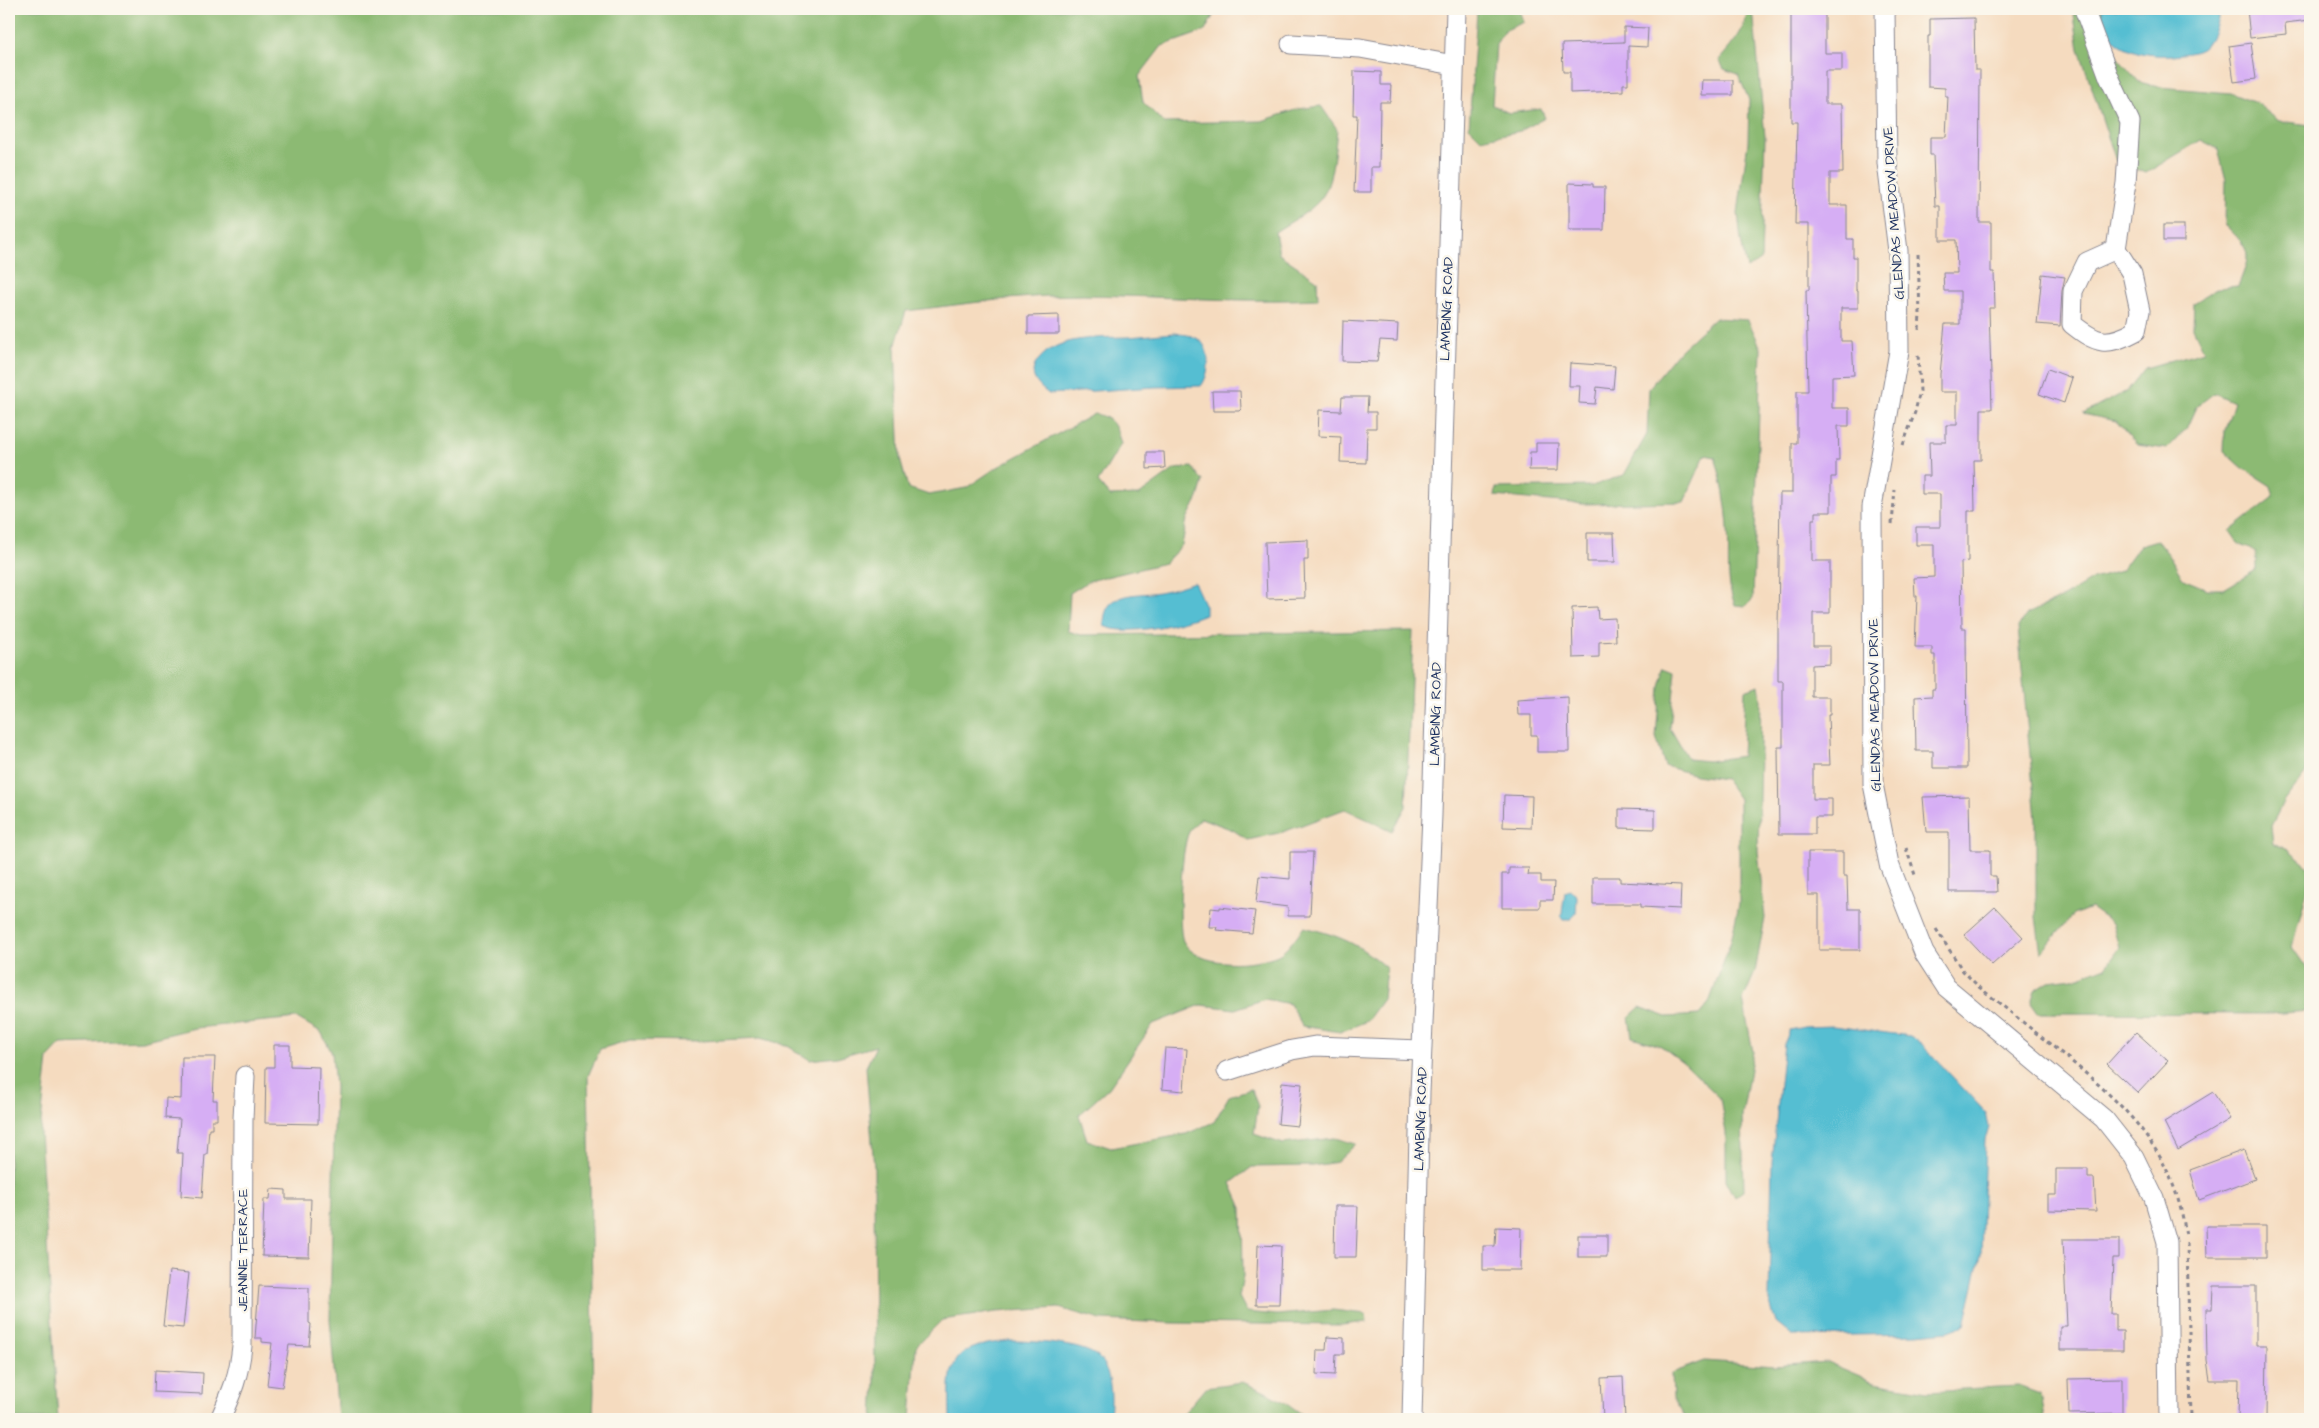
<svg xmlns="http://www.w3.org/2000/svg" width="2319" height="1428" viewBox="0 0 2319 1428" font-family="'Architects Daughter',sans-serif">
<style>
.forest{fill:#8cba73;stroke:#547468}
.water{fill:#55bed2;stroke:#387698}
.building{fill:#d6aef4}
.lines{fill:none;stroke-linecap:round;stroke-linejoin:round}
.minor-casing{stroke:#88858e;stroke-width:21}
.path{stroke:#88858e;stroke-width:3;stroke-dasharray:4 4;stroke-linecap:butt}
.minor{stroke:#fff;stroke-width:19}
.labels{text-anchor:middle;stroke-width:5;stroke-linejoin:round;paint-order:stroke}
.street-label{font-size:14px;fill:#1b2f5e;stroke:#fbf7ec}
</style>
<rect width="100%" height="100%" fill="#fbf7ec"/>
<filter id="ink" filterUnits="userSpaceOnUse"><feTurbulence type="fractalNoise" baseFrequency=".02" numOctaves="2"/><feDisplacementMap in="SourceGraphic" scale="10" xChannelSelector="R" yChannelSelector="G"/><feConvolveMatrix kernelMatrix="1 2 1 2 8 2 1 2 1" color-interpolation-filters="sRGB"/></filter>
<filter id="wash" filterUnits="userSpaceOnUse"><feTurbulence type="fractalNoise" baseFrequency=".0096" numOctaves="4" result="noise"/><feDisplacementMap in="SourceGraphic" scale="20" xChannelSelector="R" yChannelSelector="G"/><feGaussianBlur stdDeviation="1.12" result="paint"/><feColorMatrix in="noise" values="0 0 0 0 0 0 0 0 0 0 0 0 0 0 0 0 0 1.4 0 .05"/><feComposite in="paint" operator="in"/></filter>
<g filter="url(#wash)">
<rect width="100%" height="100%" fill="#f5dbbf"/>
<g class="forest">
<path d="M9 9H1212L1214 14 1205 31 1162 46 1139 76 1143 102 1164 123 1262 121 1298 109 1321 106 1337 129C1335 147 1333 177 1324 194 1315 210 1290 222 1275 232L1279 254 1317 280 1318 299C1239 303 1161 296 1083 295 1023 295 965 304 906 311L895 347 900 459 908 488 929 495 966 488 996 468 1094 414C1114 417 1116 427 1121 444L1098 482 1110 496 1139 495 1175 469 1192 467 1203 481 1198 498 1187 519 1182 545 1165 563 1089 581 1070 593 1068 631 1081 635 1413 631 1406 807 1392 831 1345 809 1283 832 1248 840 1233 830 1201 818C1198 822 1191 827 1189 832 1181 846 1177 927 1183 941 1197 969 1254 965 1278 955 1287 951 1297 935 1304 927 1340 936 1358 943 1386 968L1383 999 1367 1021 1340 1032 1302 1026 1290 1004 1265 999 1235 1009 1201 1005 1153 1024 1109 1088 1079 1115 1087 1140 1111 1148 1186 1134 1214 1122 1229 1096 1251 1089 1258 1106 1254 1134 1283 1144 1335 1138 1356 1144 1337 1162 1313 1166 1252 1167 1231 1183 1242 1208 1243 1277 1239 1297 1247 1312 1277 1315 1333 1310 1366 1314 1367 1322 1342 1325 1172 1323 1101 1320 1059 1308 996 1312 942 1320 916 1346 911 1419H873L875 1379 874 1167 866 1067 876 1046 837 1057 810 1060 786 1045 760 1038 701 1041 630 1040 600 1049 588 1076 594 1392 593 1419H338L330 1319 335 1087 332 1053 321 1032 297 1018 195 1028 142 1041 61 1044 48 1058 40 1132 58 1419H9Z"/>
<path d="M1484 9H1518L1524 22 1505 30 1496 44 1492 105 1509 113 1541 109 1545 118 1520 131 1481 139 1469 127 1477 12Z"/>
<path d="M1747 9H1753L1765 137 1761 259 1747 269 1741 241 1738 213 1748 142 1749 100 1738 74 1724 69 1719 60C1731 46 1748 28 1747 9Z"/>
<path d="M2073 9H2102V17L2116 56 2139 82 2159 87 2230 93 2256 103 2279 121 2310 125V581L2302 605 2310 620V753L2306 773 2284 801 2271 826 2273 843 2288 850 2310 868 2306 894 2292 947 2310 973 2309 1011 2270 1014 2038 1013 2031 1003 2035 990 2049 981 2080 977 2106 967 2119 947 2112 923 2091 908 2073 915 2041 953 2036 917V819L2018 627 2027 614 2060 599 2093 579 2121 571 2140 545 2157 540 2169 555 2183 579 2207 589H2224L2256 570V552L2239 544 2230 531 2274 497 2271 486 2243 468 2224 451 2225 430 2234 402 2214 393 2196 407 2186 429 2167 449 2137 445 2116 421 2083 414 2127 391 2145 368 2204 351 2193 328 2194 303 2218 288 2238 286C2252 253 2251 250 2225 225L2226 180 2218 149 2201 140 2146 173 2116 161 2079 49Z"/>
<path d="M1715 318 1748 320 1761 348 1753 599 1746 606 1735 605C1725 581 1730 555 1728 529 1727 505 1722 480 1715 457L1705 455 1684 502 1583 504 1495 496 1496 488 1592 486 1624 475 1647 434 1649 388 1679 351Z"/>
<path d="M1666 666 1676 670 1670 728 1688 759 1708 761 1742 756 1745 690 1759 685 1761 698 1758 851 1765 918 1755 972 1743 1000 1753 1052 1742 1115 1744 1190 1735 1197 1726 1180V1133L1720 1098 1684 1063 1661 1046 1632 1037 1629 1017 1640 1007 1667 1017 1699 1015 1709 1003 1731 941 1739 904V799L1725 779 1696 775 1665 766 1656 737 1660 687Z"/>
<path d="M1705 1361 1774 1366 1827 1362 1874 1382 1927 1391 2018 1386 2040 1394 2044 1419H1687L1673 1398 1672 1373Z"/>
<path d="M1242 1382C1266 1391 1289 1403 1308 1419H1179L1206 1387Z"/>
</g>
<g class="water">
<path d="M2102 9H2221C2218 20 2214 35 2206 45 2201 52 2189 53 2181 54 2148 59 2102 51 2102 9Z"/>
<path d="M1175 333C1182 334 1191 335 1198 339 1212 348 1210 375 1201 386L1155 387 1049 394C1039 387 1029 377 1035 365 1052 335 1098 338 1128 337 1143 336 1159 334 1175 333Z"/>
<path d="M1194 582 1205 606V614C1182 624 1126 637 1104 626 1103 590 1135 596 1159 592 1171 590 1183 586 1194 582Z"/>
<path d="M1570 890 1577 896 1576 914 1571 919H1563L1560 915 1562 913 1565 892Z"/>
<path d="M1833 1026 1910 1036 1922 1044 1986 1113 1989 1126 1985 1140 1981 1254 1965 1325 1949 1331 1917 1334 1792 1336 1776 1323 1769 1300 1772 1162 1784 1044 1790 1030 1804 1027Z"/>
<path d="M1009 1341C1030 1341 1082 1343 1098 1357 1112 1370 1113 1403 1109 1419H950C949 1364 947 1347 1009 1341Z"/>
</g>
<g id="blocks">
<g class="building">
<path d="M1791 9H1825V53H1842V71H1825V104H1842L1843 173H1830V205H1847V239H1853V257H1856V290H1858V308H1841V341H1852L1854 375 1832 376V408H1849V426H1838L1839 460H1836V477H1831V512H1815V519H1812V561H1830V613H1813V646H1830V664L1812 665V697H1830V715H1828L1830 765H1813V799H1832V817H1815V834H1779L1778 747H1783V681H1778V629L1780 493H1792V443H1797V391H1808L1806 290H1809V224H1795L1797 122H1791Z"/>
<path d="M2247 9H2310V20L2285 23 2286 34 2250 38Z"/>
<path d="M1974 18 1975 70H1980L1979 222H1991V272H1994L1995 308H1989L1992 409H1981V460H1974L1975 511H1968V561L1961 562 1962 628H1966L1967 768H1933V751H1916L1915 697 1932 696V689H1935V655H1932V647H1915L1917 596H1915L1914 578 1934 577V545H1916V527H1940V494H1922V476H1930L1929 442H1946V425H1957V392H1940V374L1945 324H1960V291H1944L1943 273H1957L1956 240H1940V206H1935L1933 155H1930V137H1946L1948 96H1945V88L1928 87V36H1930V19Z"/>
<path d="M1624 27 1648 28 1647 47 1628 46V84H1623V91L1570 93V72H1563L1562 44 1624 42Z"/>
<path d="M2251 43 2256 79 2234 82 2229 46Z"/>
<path d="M1354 71 1381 72V85H1391L1390 102H1380L1379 167H1371V192H1354L1357 115H1353Z"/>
<path d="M1702 80H1733V95H1701Z"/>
<path d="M1569 183 1593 184V187H1605L1604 230H1569Z"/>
<rect x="2163" y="225" width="21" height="16"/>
<path d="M2042 274 2065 277 2062 291 2060 326 2037 324Z"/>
<path d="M1059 315V334H1028V316Z"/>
<path d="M1343 321 1398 324 1397 341 1380 340 1377 362 1342 361Z"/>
<path d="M1570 363 1615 366 1613 389 1597 387 1595 404 1579 403 1580 386H1569Z"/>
<path d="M2048 369 2072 378 2064 403 2039 394Z"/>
<path d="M1212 391H1240L1241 409 1239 411H1213Z"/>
<path d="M1342 397H1368L1367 412H1376V428H1367L1366 463 1340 462 1341 437 1318 436 1319 410 1341 411Z"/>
<path d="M1536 443H1559L1558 470H1529L1530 452H1536Z"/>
<path d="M1147 452H1164L1165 468 1147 469Z"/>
<path d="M1587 533H1614L1615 562H1587Z"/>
<path d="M1308 540V560H1304L1305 598 1267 599 1265 542Z"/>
<path d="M1597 607 1598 619 1615 618 1616 641 1599 642V657L1573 658 1572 608Z"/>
<path d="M1568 697 1569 752H1537V735H1531V715H1518L1517 700Z"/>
<path d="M1504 795 1532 796 1531 828 1503 827Z"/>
<path d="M1969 796 1970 850H1990V876H1996L1997 892H1949V832H1926L1923 797Z"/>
<path d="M1619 809 1655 810V829L1619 828Z"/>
<path d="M1290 852H1313L1310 916H1288V907L1256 903 1259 876 1290 879Z"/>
<path d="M1808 852H1843V876H1847L1848 909H1860V950H1819V895H1808Z"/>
<path d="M1509 868H1529L1528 875H1541V882H1554L1553 900H1540V908H1502V874H1509Z"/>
<path d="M1593 877H1620V882L1681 885 1680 909 1641 907V904H1593Z"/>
<path d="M1220 907 1255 911 1252 933 1216 930 1217 927H1209L1211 908 1220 909Z"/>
<path d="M1995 907 2023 937 1992 965 1964 935Z"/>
<path d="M2136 1032 2168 1061 2138 1093 2107 1064Z"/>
<path d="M274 1045H290V1066L319 1067 318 1124 265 1123 266 1067H274Z"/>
<path d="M1165 1048 1187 1049 1184 1091 1162 1089Z"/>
<path d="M182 1057H215L213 1100H217V1120H212V1129H209L207 1154H205L202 1198 181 1196 183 1153H177L180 1119 165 1118 166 1098 181 1099Z"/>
<path d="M1282 1082 1302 1084 1298 1126 1278 1124Z"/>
<path d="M2213 1092 2230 1119 2178 1150 2164 1122Z"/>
<path d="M2244 1150 2255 1179 2199 1200 2190 1170Z"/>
<path d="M2056 1169H2088V1178H2094L2096 1211 2048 1210V1195H2056Z"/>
<path d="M271 1189 286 1190V1199H311L309 1257 262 1256 264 1199H270Z"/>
<path d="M1335 1206H1358L1356 1257H1334Z"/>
<path d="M2206 1226H2266V1257H2207Z"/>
<path d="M1496 1227 1521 1228 1520 1270H1483V1246H1495Z"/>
<rect x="1578" y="1235" width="29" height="22"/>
<path d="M2063 1239H2119V1258H2113L2111 1314H2116V1331H2123V1350H2060V1326H2067Z"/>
<path d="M1258 1245 1281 1246 1279 1305H1256Z"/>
<path d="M169 1271 189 1273 183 1328 163 1326Z"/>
<path d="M259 1286 309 1288V1323L311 1324 309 1346 289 1345 282 1387 267 1385 272 1343 262 1342V1338H255Z"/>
<path d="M2213 1286H2256V1345H2267L2266 1419H2238L2239 1380H2210L2207 1360 2206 1309H2212Z"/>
<path d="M1327 1337 1344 1338V1354H1336L1335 1375 1316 1374 1317 1350H1326Z"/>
<path d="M155 1370 203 1373 202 1394 154 1392Z"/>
<path d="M1623 1377 1625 1419H1603L1601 1378Z"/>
<path d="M2122 1378V1413L2069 1414 2068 1379Z"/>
</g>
</g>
</g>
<g filter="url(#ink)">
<use href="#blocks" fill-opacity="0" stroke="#88858e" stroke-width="1"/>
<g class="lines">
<defs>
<g id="minor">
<path d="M1885 9 1887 163 1898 251 1899 351 1872 507 1873 784 1889 864 1924 953 1946 987 2104 1119 2134 1157 2154 1198 2167 1242 2169 1419"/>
<path d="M2084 9 2109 77 2130 122 2126 183 2116 249 2132 274 2140 311 2136 331C2107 347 2097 344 2072 324L2073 291 2087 262 2116 249"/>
<path d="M1291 44 1360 48 1454 65"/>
<path d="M1227 1071 1292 1050 1315 1046 1421 1050"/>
<path d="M220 1419C232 1392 239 1376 242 1346L243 1119 245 1076"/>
<path d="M1412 1419 1420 1093 1432 815 1456 9"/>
</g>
</defs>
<use href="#minor" class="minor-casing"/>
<g class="path">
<path d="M1918 254 1920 314 1919 330"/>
<path d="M1903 445 1915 412 1920 391 1918 354"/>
<path d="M1892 524 1895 490"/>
<path d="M1906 848 1916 878"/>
<path d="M1936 929 1963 971 1979 987C2008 1010 2036 1033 2065 1056 2128 1108 2174 1151 2186 1236"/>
<path d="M2187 1243 2191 1419"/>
</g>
<use href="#minor" class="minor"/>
</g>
</g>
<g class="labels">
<g class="street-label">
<text transform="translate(1893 213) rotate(-94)" y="5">GLENDAS MEADOW DRIVE</text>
<text transform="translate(1446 309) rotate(-88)" y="5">LAMBING ROAD</text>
<text transform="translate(1874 705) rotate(-91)" y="5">GLENDAS MEADOW DRIVE</text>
<text transform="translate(1435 714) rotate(-89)" y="5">LAMBING ROAD</text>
<text transform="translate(1420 1119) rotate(-88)" y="5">LAMBING ROAD</text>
<text transform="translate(242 1250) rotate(-90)" y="5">JEANINE TERRACE</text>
</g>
</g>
<rect width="2319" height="1428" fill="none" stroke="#fbf7ec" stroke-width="30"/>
</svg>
